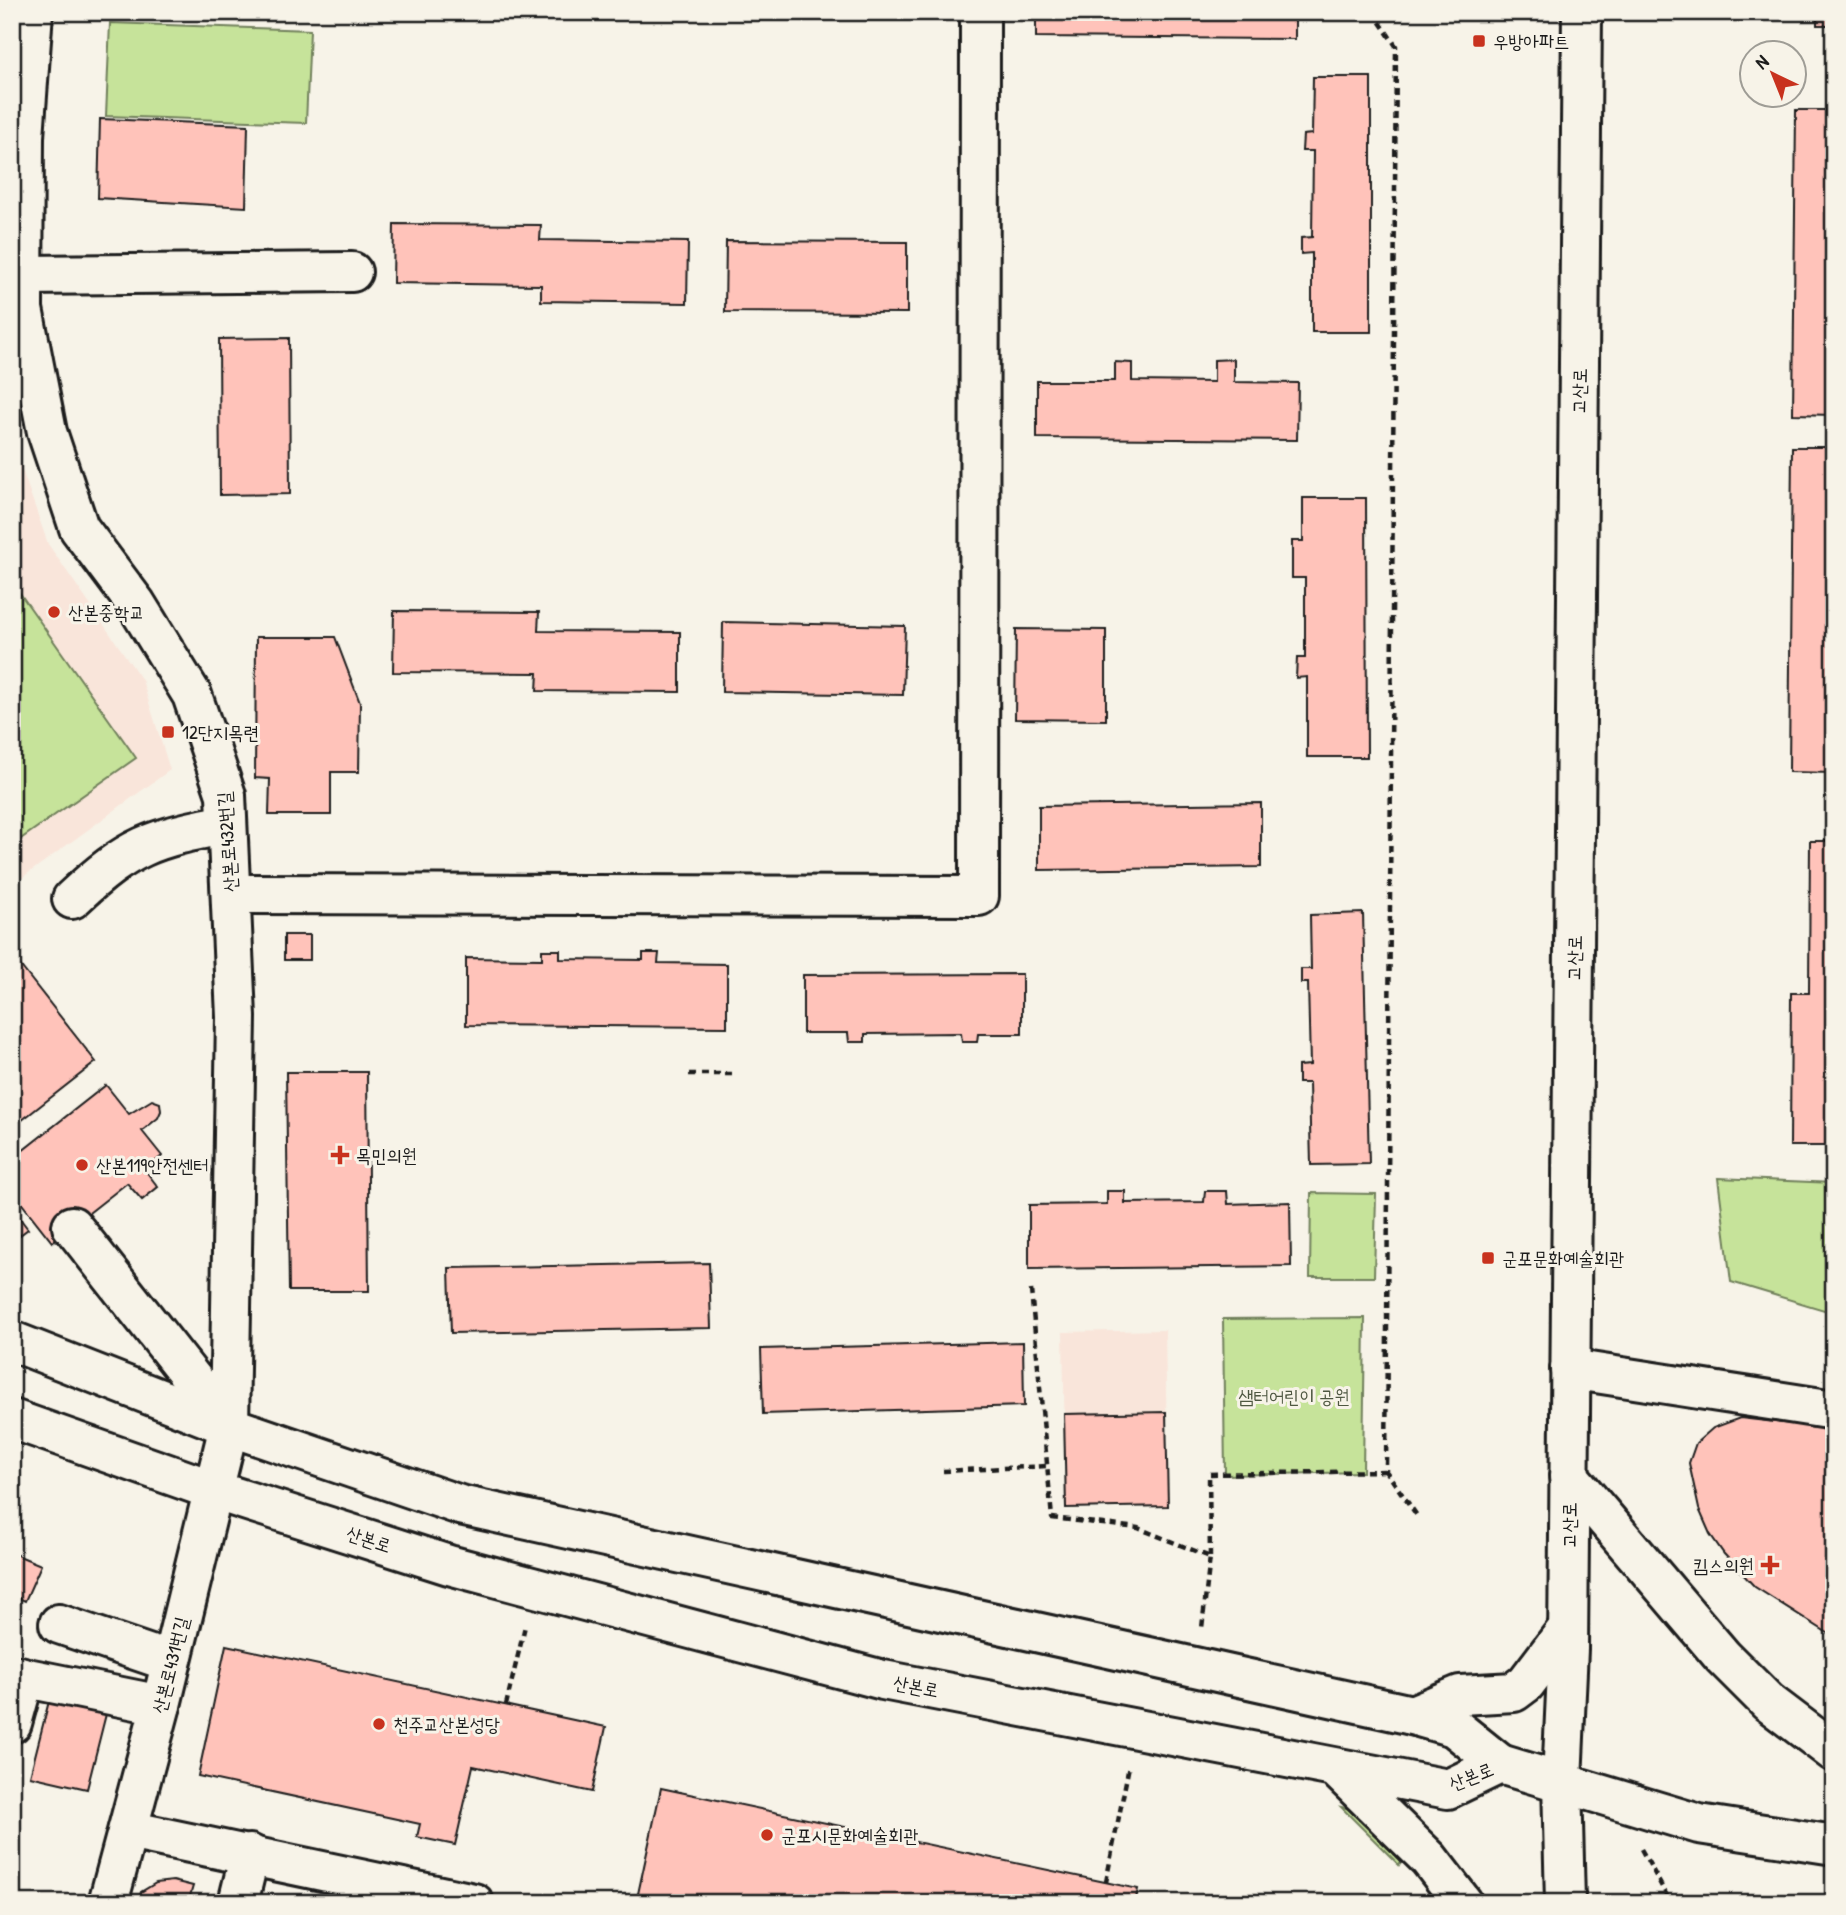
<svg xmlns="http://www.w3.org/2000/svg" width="1846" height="1915" viewBox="0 0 1846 1915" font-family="'Patrick Hand','Poor Story',sans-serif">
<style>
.built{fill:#f9e5da}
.green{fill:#c6e39a;stroke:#71805b;stroke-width:2}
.building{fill:#ffc3ba;stroke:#1c1c1c;stroke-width:2}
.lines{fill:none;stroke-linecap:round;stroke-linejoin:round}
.minor-casing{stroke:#1c1c1c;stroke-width:44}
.path{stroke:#1c1c1c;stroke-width:4.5;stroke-dasharray:7 5;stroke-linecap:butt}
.minor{stroke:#f7f3e8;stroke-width:38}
.poi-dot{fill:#c8321e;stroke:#f7f3e8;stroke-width:2.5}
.labels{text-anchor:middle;stroke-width:6;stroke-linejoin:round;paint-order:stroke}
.poi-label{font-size:19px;fill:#1c1c1c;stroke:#f7f3e8;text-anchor:start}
.street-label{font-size:19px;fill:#1c1c1c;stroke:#f7f3e8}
.park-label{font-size:19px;fill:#4f5842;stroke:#f7f3e8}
</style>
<rect width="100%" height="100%" fill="#f7f3e8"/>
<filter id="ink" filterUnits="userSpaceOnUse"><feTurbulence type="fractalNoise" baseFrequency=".0143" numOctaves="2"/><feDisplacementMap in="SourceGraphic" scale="14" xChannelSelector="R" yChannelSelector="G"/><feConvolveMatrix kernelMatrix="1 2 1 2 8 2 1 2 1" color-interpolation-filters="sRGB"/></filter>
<g filter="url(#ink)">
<g class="built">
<path d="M12 441 48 544 142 680 170 770 12 885Z"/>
<path d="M1165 1330 1168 1506 1066 1508 1063 1332Z"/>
</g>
<g class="green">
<path d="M110 23 310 30 306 123 106 116Z"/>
<path d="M12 582 136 758 12 845Z"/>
<path d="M1718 1178 1834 1183V1313L1731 1282Z"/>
<path d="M1311 1193 1376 1194 1374 1277H1310Z"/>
<path d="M1365 1318 1363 1472 1225 1475 1223 1319Z"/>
<path d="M1341 1807 1409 1821 1411 1843 1399 1865Z"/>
</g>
<g class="building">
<path d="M1036 12H1295V39L1036 37Z"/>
<rect x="1817" y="12" width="17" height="13"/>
<path d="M1313 77H1371V332H1312V253L1301 254V238L1312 237 1313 151H1302L1303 135 1312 134Z"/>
<path d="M1796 110H1834V415L1793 414Z"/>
<path d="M100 119 248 125 246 207 98 198Z"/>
<path d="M394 224 541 225 540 240 688 242 687 303 541 301V285L393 283Z"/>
<path d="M726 241 907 242V313L725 312Z"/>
<path d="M289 338 290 494 220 495 219 339Z"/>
<path d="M1234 359V382L1298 383 1297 440 1037 438V381H1115V362L1132 363V381L1214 382V360Z"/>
<path d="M1792 447H1834V773L1789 772Z"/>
<path d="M1303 498H1366L1367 757H1307V677L1296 678 1297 658H1305V578H1292V541H1303Z"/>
<path d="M394 611 539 612 538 631 680 632V692L537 691 538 673 393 672Z"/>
<path d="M723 622 905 626 903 695 722 692Z"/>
<path d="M1016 629 1106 630V720L1015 719Z"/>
<path d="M256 637H335L360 703 359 772H331V815H269L270 779 255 778Z"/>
<path d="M1261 803V867L1039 870V806Z"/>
<path d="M1810 841H1834V1146H1790L1791 993H1809Z"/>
<path d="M1363 913 1369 1164 1311 1165 1309 1083H1298V1066L1310 1065 1308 983H1301V969H1311L1310 915Z"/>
<rect x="284" y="935" width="26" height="25"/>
<path d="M542 950H560V959L643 960V953H659L658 963 727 964V1027L466 1025V958L542 959Z"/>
<path d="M12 955 96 1062 12 1128Z"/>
<path d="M1022 974V1034H978L977 1042H962L961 1033 865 1034V1042H849L848 1033H803V975Z"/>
<path d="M286 1072H367L369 1291H289Z"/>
<path d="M106 1085 129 1114 152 1100 160 1103 161 1111 158 1118 142 1131 162 1156 145 1170 158 1187 142 1200 127 1183 52 1242 12 1191V1159Z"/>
<path d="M1107 1191H1125V1203L1204 1202 1205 1191H1227L1228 1204 1290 1202 1291 1266 1029 1269V1205L1107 1204Z"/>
<path d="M12 1208 28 1229 12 1241Z"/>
<path d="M709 1263 711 1328 451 1333 449 1268Z"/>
<path d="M1023 1342 1024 1406 763 1414 761 1349Z"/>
<path d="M1166 1412 1168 1506 1066 1508 1064 1414Z"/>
<path d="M1740 1418 1834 1429V1637L1755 1587 1724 1554 1710 1534 1699 1509 1689 1463 1696 1443 1713 1428Z"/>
<path d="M12 1553 41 1565 25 1601 12 1595Z"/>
<path d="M226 1645 606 1727 592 1792 473 1766 455 1845 417 1837 420 1824 198 1776Z"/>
<path d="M49 1701 106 1714 87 1789 30 1776Z"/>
<path d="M661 1788 1138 1889 1135 1903H636Z"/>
<path d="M173 1881 193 1886 188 1903H138L141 1892 156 1883Z"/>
</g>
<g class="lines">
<defs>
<g id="minor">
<path d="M33 12 24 137 23 309 47 432 79 528 136 604 192 695 226 795 236 1017 229 1426 161 1705 108 1903"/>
<path d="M23 275 352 272"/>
<path d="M231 894 979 896 980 12"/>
<path d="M72 899C130 845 151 839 227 824"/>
<path d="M72 1226 228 1424"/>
<path d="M12 1341 229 1426 460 1505 1412 1715 1454 1727 1500 1764"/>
<path d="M1570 1369 1834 1410"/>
<path d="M12 1419 213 1490 449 1565 883 1680 1448 1789 1500 1764 1699 1824 1834 1845"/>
<path d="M1569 1476 1723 1657 1768 1702 1834 1752"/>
<path d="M59 1624 171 1662"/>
<path d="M12 1675 161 1705"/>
<path d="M1412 1715 1460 1695 1514 1692 1526 1683 1568 1628"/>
<path d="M12 1723 20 1694V1676"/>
<path d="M1336 1768 1429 1859 1463 1903"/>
<path d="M128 1830 474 1903"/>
<path d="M238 1903 250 1854"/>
<path d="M1565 1903 1562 1781 1568 1649 1582 12"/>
</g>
</defs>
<use href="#minor" class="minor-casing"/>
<g class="path">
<path d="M1373 12 1396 46 1386 1471 1418 1517"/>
<path d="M689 1074H734"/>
<path d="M1031 1290 1052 1518 1138 1528 1210 1557 1202 1628"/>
<path d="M943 1471 1047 1466"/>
<path d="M1210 1557 1209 1474 1386 1471"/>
<path d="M506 1705 525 1626"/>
<path d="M1641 1849 1671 1903"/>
<path d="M1106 1882 1129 1766"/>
</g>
<use href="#minor" class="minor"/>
</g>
</g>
<g class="poi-dot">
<rect x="1472" y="34" width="14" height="14" rx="3.5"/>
<circle cx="54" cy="612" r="7"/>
<rect x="161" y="725" width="14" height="14" rx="3.5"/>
<path d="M336.5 1144.5h7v7h7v7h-7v7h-7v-7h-7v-7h7z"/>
<circle cx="82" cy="1165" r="7"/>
<rect x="1481" y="1251" width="14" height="14" rx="3.5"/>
<path d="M1766.5 1554.5h7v7h7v7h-7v7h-7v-7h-7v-7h7z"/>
<circle cx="379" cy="1724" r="7"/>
<circle cx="767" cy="1835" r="7"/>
</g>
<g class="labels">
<g class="poi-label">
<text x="1493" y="48">우방아파트</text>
<text x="68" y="619">산본중학교</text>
<text x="182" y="739">12단지목련</text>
<text x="356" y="1162">목민의원</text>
<text x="96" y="1172">산본119안전센터</text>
<text x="1502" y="1265">군포문화예술회관</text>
<text x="1754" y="1572" text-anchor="end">킴스의원</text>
<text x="393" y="1731">천주교산본성당</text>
<text x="781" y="1842">군포시문화예술회관</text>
</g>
<g class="street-label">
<text transform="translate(1579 391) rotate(-89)" y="7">고산로</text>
<text transform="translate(227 842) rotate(-94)" y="7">산본로432번길</text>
<text transform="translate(1574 958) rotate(-89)" y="7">고산로</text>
<text transform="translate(1569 1525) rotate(-90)" y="7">고산로</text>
<text transform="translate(369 1539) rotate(18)" y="7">산본로</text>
<text transform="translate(170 1665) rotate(-76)" y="7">산본로431번길</text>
<text transform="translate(916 1686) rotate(11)" y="7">산본로</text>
<text transform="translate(1471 1776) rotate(-22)" y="7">산본로</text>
</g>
<g class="park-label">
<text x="1294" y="1403">샘터어린이 공원</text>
</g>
</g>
<rect width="1846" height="1915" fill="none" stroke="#f7f3e8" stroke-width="42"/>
<rect x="21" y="21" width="1804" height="1873" fill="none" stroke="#1c1c1c" stroke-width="2.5" filter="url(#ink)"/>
<g transform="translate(1773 74) rotate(317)"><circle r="33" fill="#f7f3e8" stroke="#9f9d96" stroke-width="2"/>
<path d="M0-5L12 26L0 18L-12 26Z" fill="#c8321e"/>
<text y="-10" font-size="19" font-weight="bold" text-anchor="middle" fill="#1c1c1c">N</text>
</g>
</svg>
